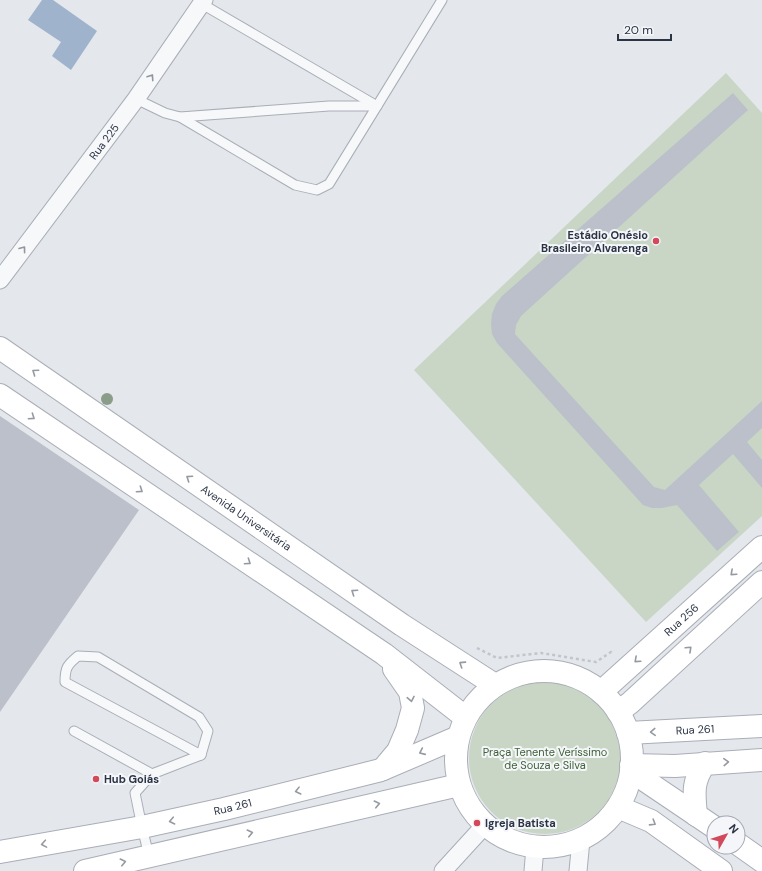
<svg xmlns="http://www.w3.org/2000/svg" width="762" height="871" viewBox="0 0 762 871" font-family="'DM Sans',sans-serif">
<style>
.green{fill:#c9d6c5}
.water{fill:#9fb4cc}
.building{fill:#bbc0ca}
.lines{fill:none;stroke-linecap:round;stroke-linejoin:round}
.service-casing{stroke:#a9aeb7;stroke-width:11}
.minor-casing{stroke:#a9aeb7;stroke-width:19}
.secondary-casing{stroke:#a9aeb7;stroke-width:24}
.path{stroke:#c2c5cb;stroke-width:2.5;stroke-dasharray:3 3;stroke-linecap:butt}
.service{stroke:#f7f8fa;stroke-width:9}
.minor{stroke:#f7f8fa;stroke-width:17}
.secondary{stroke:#fff;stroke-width:22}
.tree{fill:#899d89}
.oneway{stroke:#9196a0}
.oneway2{stroke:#959aa2}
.poi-dot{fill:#d1495b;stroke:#f4f6f9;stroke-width:1.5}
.labels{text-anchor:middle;stroke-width:4;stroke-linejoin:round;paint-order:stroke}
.street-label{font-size:11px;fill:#2b3445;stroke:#f4f6f9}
.poi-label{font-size:11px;font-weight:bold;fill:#2b3445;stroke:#f4f6f9;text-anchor:start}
.park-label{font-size:11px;fill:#3f6138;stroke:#f4f6f9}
</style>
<rect width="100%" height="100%" fill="#e4e7ec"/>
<g class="green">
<path d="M726 73 762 113V516L646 622 414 370Z"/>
<circle cx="545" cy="758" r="76"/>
</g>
<path class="water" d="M42 0H53L97 31 71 70 52 56 61 42 28 20Z"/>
<g class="building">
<path d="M733 93 748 110 521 316 516 325 515 334 654 487 665 490 762 401V428L747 442 762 460V488L733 454 699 485 739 532 717 551 677 505 662 508H652L643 505 497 343 492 334 491 324 492 314 496 304 502 296Z"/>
<path d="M0 416 139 510 0 712Z"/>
</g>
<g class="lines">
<defs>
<g id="service">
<path d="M136 99 165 113 180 117 329 106H377L442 0"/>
<path d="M180 117 295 185 317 190 329 184 377 106 202 4"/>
<path d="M78 656 98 657 199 717 208 731 201 755 65 682C65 668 67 665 78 656Z"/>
<path d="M74 731 152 774"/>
<path d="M149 856 142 827 135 793 152 774 201 755"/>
</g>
<g id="minor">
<path id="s1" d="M0 280 136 99 204 0"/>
<path d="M443 871 485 825"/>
<path d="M533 871 535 847"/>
<path d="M578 871 581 840"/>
</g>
<g id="secondary">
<path id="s2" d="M0 348 402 625 495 685"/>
<path d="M0 395 384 654 465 717"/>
<circle cx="544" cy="759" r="88"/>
<path id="s3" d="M601 692 762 547"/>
<path d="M618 712 630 703 762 582"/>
<path id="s4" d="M628 733 762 726"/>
<path d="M631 765 675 766 762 760"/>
<path d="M383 769 398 751 407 730 413 708 410 692 394 669"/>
<path d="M631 771 714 827"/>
<path d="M618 807 651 821 721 871"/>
<path d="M696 815C694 793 692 782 705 763"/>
<path d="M738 844 762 861"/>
<path id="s5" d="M0 852 142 827 224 809 381 770 458 737"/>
<path d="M85 871 459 785"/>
</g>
</defs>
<use href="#service" class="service-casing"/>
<use href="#minor" class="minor-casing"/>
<use href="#secondary" class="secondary-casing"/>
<path class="path" d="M477 648 497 658 541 653 596 662 611 652 613 655"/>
<use href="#service" class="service"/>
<use href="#minor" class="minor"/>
<use href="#secondary" class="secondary"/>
</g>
<circle class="tree" cx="107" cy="399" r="6"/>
<defs><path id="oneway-chevron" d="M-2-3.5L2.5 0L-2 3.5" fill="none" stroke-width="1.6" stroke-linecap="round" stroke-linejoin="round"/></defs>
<g class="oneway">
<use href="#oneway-chevron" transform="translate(151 77) rotate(-56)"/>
<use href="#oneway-chevron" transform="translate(23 249) rotate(-53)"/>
</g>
<g class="oneway2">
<use href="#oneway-chevron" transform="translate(35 372) rotate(-145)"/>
<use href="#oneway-chevron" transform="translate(32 417) rotate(34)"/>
<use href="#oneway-chevron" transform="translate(189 478) rotate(-146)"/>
<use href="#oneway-chevron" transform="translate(140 490) rotate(34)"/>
<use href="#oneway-chevron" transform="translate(248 562) rotate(34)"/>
<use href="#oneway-chevron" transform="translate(733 573) rotate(138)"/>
<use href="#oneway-chevron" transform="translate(354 592) rotate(-146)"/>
<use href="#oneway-chevron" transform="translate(689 649) rotate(-43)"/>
<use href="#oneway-chevron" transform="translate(637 660) rotate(138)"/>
<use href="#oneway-chevron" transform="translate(462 664) rotate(-147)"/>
<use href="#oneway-chevron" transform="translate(411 699) rotate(79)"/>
<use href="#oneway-chevron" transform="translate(653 732) rotate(177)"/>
<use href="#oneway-chevron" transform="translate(422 752) rotate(156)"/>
<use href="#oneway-chevron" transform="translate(726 762) rotate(-3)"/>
<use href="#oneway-chevron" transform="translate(298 791) rotate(166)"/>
<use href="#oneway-chevron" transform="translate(377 804) rotate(-13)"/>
<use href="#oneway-chevron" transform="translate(172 821) rotate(168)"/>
<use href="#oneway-chevron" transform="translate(653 823) rotate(32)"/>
<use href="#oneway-chevron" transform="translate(250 833) rotate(-13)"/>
<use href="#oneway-chevron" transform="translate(44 844) rotate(170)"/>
<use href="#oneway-chevron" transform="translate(123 862) rotate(-13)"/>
</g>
<g class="poi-dot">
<circle cx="656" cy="241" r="4"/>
<circle cx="96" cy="779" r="4"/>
<circle cx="477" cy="823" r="4"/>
</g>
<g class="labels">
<g class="street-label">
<text dy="4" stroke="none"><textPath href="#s1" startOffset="173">Rua 225</textPath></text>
<text dy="4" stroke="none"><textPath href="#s2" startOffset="299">Avenida Universitária</textPath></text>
<text dy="4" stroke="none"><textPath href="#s3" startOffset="108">Rua 256</textPath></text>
<text dy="4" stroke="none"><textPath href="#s4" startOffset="67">Rua 261</textPath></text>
<text dy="4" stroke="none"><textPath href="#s5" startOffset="237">Rua 261</textPath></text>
</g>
<g class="poi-label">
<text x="648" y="239" text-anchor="end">Estádio Onésio<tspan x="648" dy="13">Brasileiro Alvarenga</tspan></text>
<text x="104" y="783">Hub Goiás</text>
<text x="485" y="827">Igreja Batista</text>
</g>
<g class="park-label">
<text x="545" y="756">Praça Tenente Veríssimo<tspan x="545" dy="13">de Souza e Silva</tspan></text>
</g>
</g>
<g transform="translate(726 835) rotate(51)"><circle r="19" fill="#f4f6f9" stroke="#a4a8b1"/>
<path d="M0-3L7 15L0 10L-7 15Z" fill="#d1495b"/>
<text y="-6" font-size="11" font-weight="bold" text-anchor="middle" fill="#2b3445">N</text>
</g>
<path d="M618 34v6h53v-6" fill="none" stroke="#2b3445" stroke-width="2"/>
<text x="624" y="34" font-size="12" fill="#2b3445" stroke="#f4f6f9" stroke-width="3" paint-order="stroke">20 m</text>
</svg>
